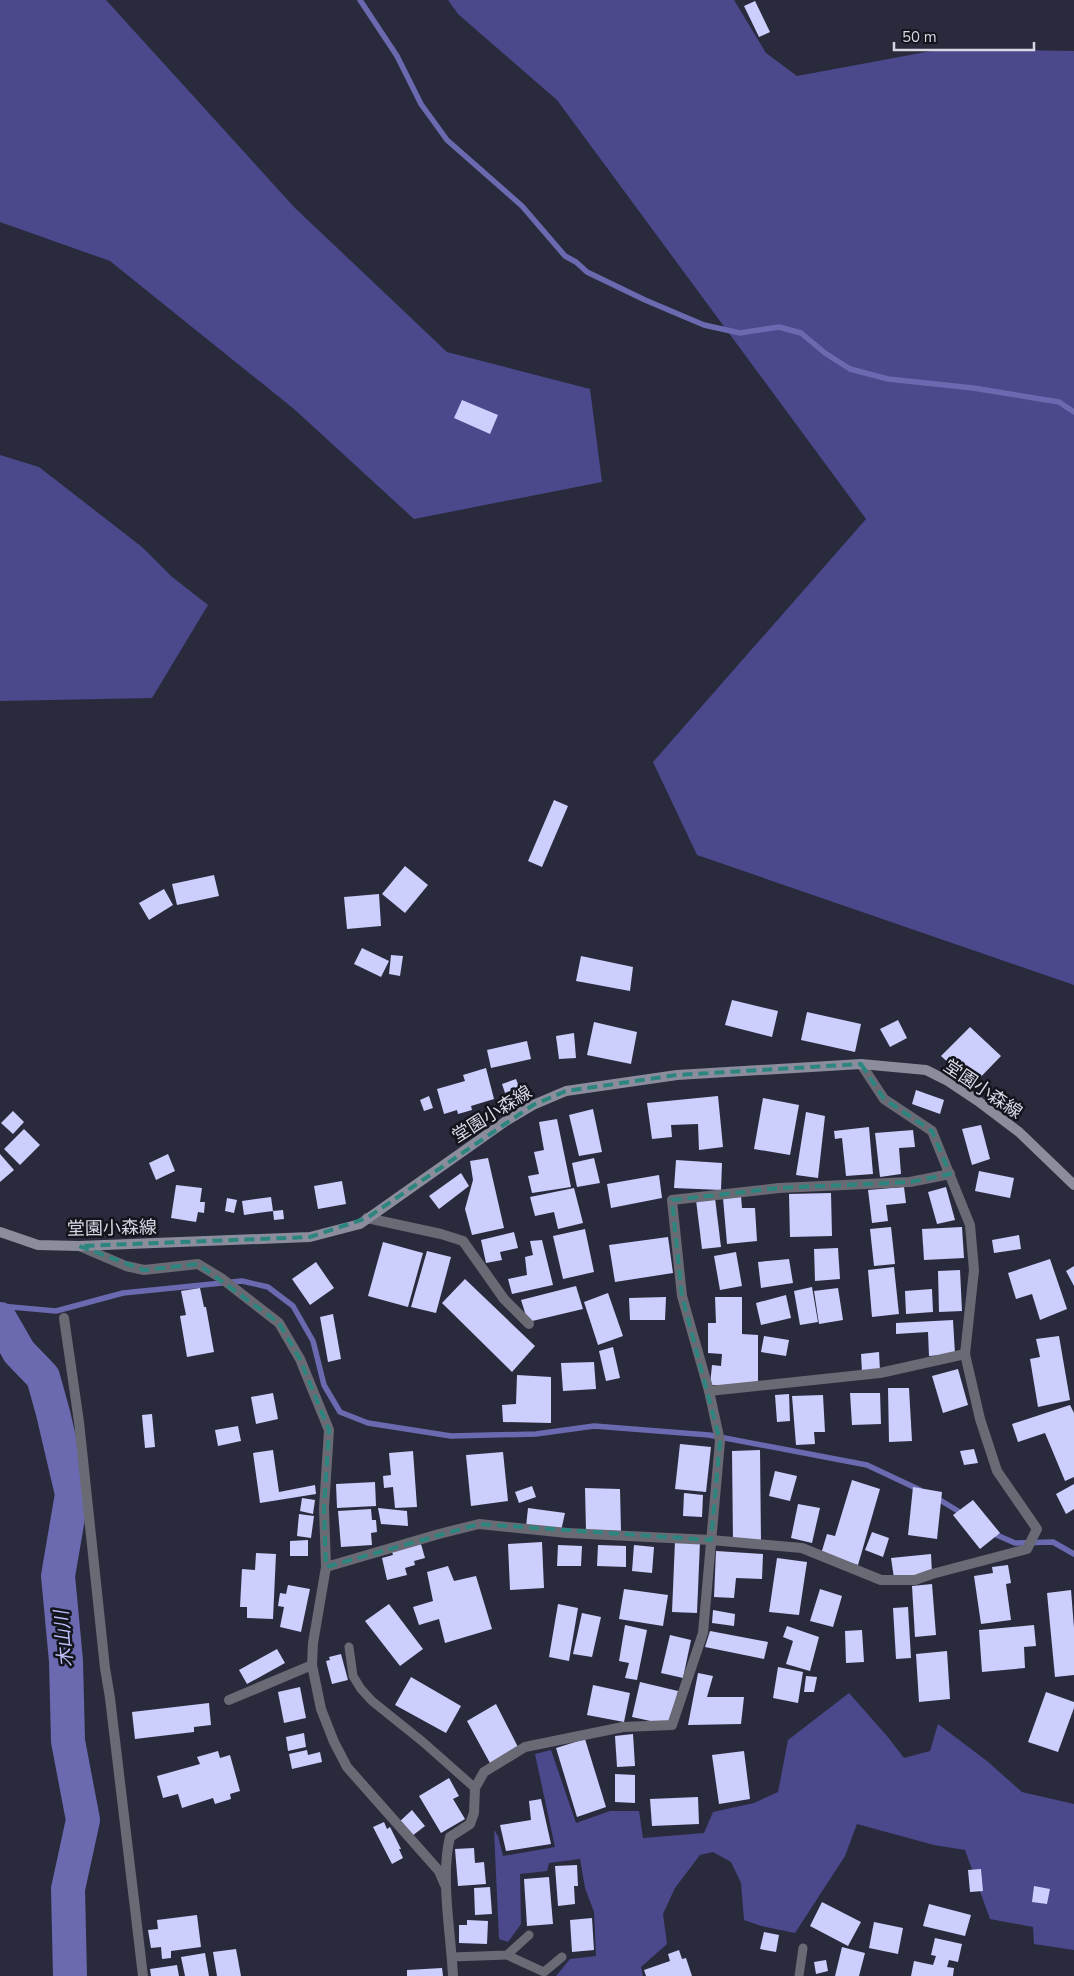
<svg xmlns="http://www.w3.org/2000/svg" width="1074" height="1976" viewBox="0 0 1074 1976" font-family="'Nunito Sans','Noto Sans JP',sans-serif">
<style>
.forest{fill:#4b488b}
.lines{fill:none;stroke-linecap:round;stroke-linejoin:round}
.stream{stroke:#6b6ab0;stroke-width:5.5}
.river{stroke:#6b6ab0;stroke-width:34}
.building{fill:#cccefd}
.lane{stroke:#696a74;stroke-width:9}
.street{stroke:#696a74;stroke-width:10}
.secondary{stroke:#8b8c9c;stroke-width:10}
.marked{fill:none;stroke:#2d8580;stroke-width:4;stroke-dasharray:10 6;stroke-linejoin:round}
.labels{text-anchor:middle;stroke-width:5;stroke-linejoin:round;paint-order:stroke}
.street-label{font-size:18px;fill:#d7d8e4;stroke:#13141c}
.water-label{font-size:19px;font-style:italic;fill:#bdbffa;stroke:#13141c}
</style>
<rect width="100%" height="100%" fill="#2a2a3d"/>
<g class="forest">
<path d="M0 0H106L295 208 447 352 590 389 602 482 414 519 294 409 110 261 0 222Z"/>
<path d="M448 0H734L766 53 797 76 942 49 1074 51V985L697 855 653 762 866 519 557 100 458 14Z"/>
<path d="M0 455 39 467 142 547 171 576 208 605 152 698 0 701Z"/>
<path d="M849 1693 887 1736 904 1758 930 1751 938 1724 987 1761 1022 1792 1074 1804V1950L1034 1944 1033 1927 990 1919 965 1850 934 1845 857 1824 845 1856 795 1933 761 1926 744 1920 741 1883 731 1862 713 1852 700 1855 675 1888 663 1914 667 1944 641 1967 643 1976H556L570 1959 596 1956 594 1912 585 1888 580 1859 549 1863 547 1871 520 1874 521 1924 508 1942 499 1939 494 1830 498 1836 503 1856 555 1847 535 1754 551 1750 576 1823 610 1811H639L643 1838 704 1833 713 1812 754 1803 778 1792 788 1740Z"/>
</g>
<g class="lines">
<g class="stream">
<path d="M360 0 397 56 421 104 447 140 522 206 565 256 576 262 587 272 645 300 704 325 740 333 779 327 801 333 825 353 850 369 888 379 973 388 1059 402 1074 412"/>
<path d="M0 1306 56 1311 123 1293 242 1281 268 1287 293 1306 313 1341 324 1385 340 1412 368 1423 451 1436 536 1434 594 1426 709 1435 867 1465 920 1490"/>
<path d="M935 1497 963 1514"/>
<path d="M992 1533 1015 1543 1053 1542 1074 1554"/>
</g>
<path class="river" d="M0 1319 19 1352 43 1377 53 1413 72 1494 58 1576 66 1661 68 1741 83 1820 68 1889 70 1976"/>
</g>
<g class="building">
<path d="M755 1 770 32 759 37 744 6Z"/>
<path d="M462 400 498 415 490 434 454 418Z"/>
<path d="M554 800 568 806 542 867 528 861Z"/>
<path d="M405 866 428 885 405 913 382 894Z"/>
<path d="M214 875 219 896 177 905 172 884Z"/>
<path d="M164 889 173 905 149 920 139 903Z"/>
<path d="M379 894 381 926 347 929 344 897Z"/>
<path d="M362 948 389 961 381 977 354 964Z"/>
<path d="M391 955 403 956 400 976 389 974Z"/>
<path d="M581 956 633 967 630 991 576 981Z"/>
<path d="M732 1000 778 1011 772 1037 725 1025Z"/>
<path d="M807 1012 861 1024 855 1052 801 1040Z"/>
<path d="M898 1020 907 1038 890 1047 880 1029Z"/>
<path d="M594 1022 637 1032 631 1064 587 1055Z"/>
<path d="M970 1027 1001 1056 973 1085 941 1056Z"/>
<path d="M574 1033 576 1058 559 1059 556 1036Z"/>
<path d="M527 1041 531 1059 491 1068 487 1050Z"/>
<path d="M486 1068 494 1099 471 1106 472 1110 458 1114 457 1110 444 1114 437 1089 465 1081 463 1075Z"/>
<path d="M516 1079 519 1087 505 1093 502 1084Z"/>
<path d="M916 1090 944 1100 940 1114 912 1104Z"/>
<path d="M429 1096 433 1108 424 1111 420 1100Z"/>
<path d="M718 1096 723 1147 699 1150 698 1124 671 1125 672 1137 652 1139 647 1103Z"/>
<path d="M763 1098 799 1105 790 1155 754 1149Z"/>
<path d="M593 1109 602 1152 579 1156 569 1115Z"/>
<path d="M13 1111 24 1122 13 1134 1 1123Z"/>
<path d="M806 1112 825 1116 818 1178 796 1175Z"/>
<path d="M557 1119 571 1187 532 1193 528 1176 539 1174 534 1152 544 1150 539 1122Z"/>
<path d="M981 1125 990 1159 972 1165 962 1129Z"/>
<path d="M869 1127 873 1174 846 1176 842 1138 835 1139 834 1131Z"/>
<path d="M24 1129 40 1145 20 1165 4 1149Z"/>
<path d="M913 1130 915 1147 899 1148 901 1174 880 1177 875 1133Z"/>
<path d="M0 1154 14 1170 0 1182Z"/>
<path d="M168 1154 175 1171 156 1180 149 1163Z"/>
<path d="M488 1158 504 1228 472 1235 465 1209 473 1180 470 1161Z"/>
<path d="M594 1158 600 1183 577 1187 572 1163Z"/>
<path d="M676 1160 722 1163 721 1190 674 1188Z"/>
<path d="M979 1171 1014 1178 1010 1198 975 1191Z"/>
<path d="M461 1173 469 1186 439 1209 429 1196Z"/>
<path d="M659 1175 662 1198 611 1208 607 1184Z"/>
<path d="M342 1181 346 1204 318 1209 314 1186Z"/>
<path d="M176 1185 202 1188 200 1202H205L204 1213 198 1212 196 1222 171 1218Z"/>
<path d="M904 1187 906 1203 886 1205 888 1221 872 1223 868 1190Z"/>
<path d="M946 1187 955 1220 937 1224 928 1192Z"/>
<path d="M574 1188 583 1223 558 1229 554 1212 535 1216 530 1197Z"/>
<path d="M831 1193 832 1236 790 1237 789 1194Z"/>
<path d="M741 1196 742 1208H755L757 1241 727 1244 723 1198Z"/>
<path d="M271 1197 273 1211 244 1215 242 1201Z"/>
<path d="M227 1198 237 1200 234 1213 225 1211Z"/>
<path d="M715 1198 721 1247 702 1249 696 1200Z"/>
<path d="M283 1210 284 1219 274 1220 273 1211Z"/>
<path d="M891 1227 895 1264 874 1266 870 1229Z"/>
<path d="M962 1227 964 1258 924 1260 922 1229Z"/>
<path d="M585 1229 594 1272 563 1279 553 1236Z"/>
<path d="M514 1232 518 1248 500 1252 502 1260 486 1263 481 1240Z"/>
<path d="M1019 1235 1021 1249 994 1253 992 1240Z"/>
<path d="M668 1237 673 1273 615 1282 609 1245Z"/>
<path d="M542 1240 553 1285 512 1294 508 1279 527 1275 525 1257 533 1255 530 1241Z"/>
<path d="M383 1242 423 1253 408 1307 368 1296Z"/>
<path d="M838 1248 840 1279 815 1281 814 1249Z"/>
<path d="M427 1251 451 1257 436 1313 411 1307Z"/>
<path d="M736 1252 742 1286 720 1290 714 1256Z"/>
<path d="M789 1259 793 1283 761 1288 758 1262Z"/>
<path d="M1050 1259 1067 1309 1040 1320 1032 1294 1016 1299 1008 1273Z"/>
<path d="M316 1262 334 1288 310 1305 292 1279Z"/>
<path d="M1074 1266V1286L1066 1271Z"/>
<path d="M894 1267 899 1314 872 1317 868 1270Z"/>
<path d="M960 1270 962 1311 939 1312 938 1271Z"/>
<path d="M465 1279 535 1346 512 1372 442 1303Z"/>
<path d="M576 1286 583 1309 528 1322 521 1300Z"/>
<path d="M812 1287 818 1322 800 1325 794 1291Z"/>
<path d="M200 1288 204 1307H206L214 1352 187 1357 180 1316 186 1315 181 1291Z"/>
<path d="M838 1288 843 1320 819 1324 814 1291Z"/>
<path d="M932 1289 933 1312 906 1314 905 1291Z"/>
<path d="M608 1293 623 1336 598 1345 584 1302Z"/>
<path d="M786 1295 791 1318 761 1325 756 1303Z"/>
<path d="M666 1297 665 1320H630L629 1298Z"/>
<path d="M715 1297H742V1334L758 1335V1385H710L712 1365 721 1366 722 1354 708 1353V1323H716Z"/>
<path d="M333 1314 341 1359 328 1362 320 1317Z"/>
<path d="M953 1320 955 1354 929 1356 928 1332 896 1334V1323Z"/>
<path d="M764 1336 789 1340 786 1356 761 1352Z"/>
<path d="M1059 1336 1070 1400 1038 1407 1030 1359 1040 1357 1036 1339Z"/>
<path d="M613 1347 620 1378 606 1381 599 1351Z"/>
<path d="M879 1352 880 1371 862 1372 861 1354Z"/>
<path d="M594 1362 596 1389 563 1391 561 1363Z"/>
<path d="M958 1369 968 1405 943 1413 932 1376Z"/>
<path d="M517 1375 551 1377V1423L503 1422 502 1405 516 1404Z"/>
<path d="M888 1388H909L912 1441 889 1442Z"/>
<path d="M273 1393 278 1419 256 1424 251 1397Z"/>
<path d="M850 1393H880L881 1424 852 1425Z"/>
<path d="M789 1394 790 1421 777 1422 775 1395Z"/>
<path d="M823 1395 825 1432H814L815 1444 796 1445 792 1396Z"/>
<path d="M1070 1405 1074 1413V1477L1065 1481 1045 1433 1018 1442 1012 1424Z"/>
<path d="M152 1414 155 1447 145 1448 142 1415Z"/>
<path d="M238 1426 241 1441 218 1446 215 1430Z"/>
<path d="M680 1444 711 1447 706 1492 675 1489Z"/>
<path d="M974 1449 978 1463 964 1465 960 1451Z"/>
<path d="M273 1450 279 1492 315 1485 316 1494 260 1503 253 1453Z"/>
<path d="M760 1450 761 1542H733L732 1451Z"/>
<path d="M413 1451 417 1507 395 1508 393 1487 384 1488 383 1476 391 1475 389 1453Z"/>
<path d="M503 1452 508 1501 471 1506 466 1455Z"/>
<path d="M775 1471 797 1476 790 1501 769 1496Z"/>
<path d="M852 1480 880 1489 858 1565 821 1554 827 1534 835 1536Z"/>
<path d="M375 1482 376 1506 337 1508 336 1484Z"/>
<path d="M1074 1484V1509L1066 1514 1056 1494Z"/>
<path d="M532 1486 536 1497 519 1503 515 1492Z"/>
<path d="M913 1487 942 1492 937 1539 908 1535Z"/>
<path d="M585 1488 620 1489 621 1531 586 1530Z"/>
<path d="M684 1493 703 1495 702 1517 683 1516Z"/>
<path d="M302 1498 315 1500 313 1514 300 1511Z"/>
<path d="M973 1500 1000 1533 980 1549 953 1515Z"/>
<path d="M798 1504 820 1508 812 1543 791 1538Z"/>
<path d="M378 1508 407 1511 408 1526 381 1524Z"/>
<path d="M528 1508 565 1513 561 1531 526 1527Z"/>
<path d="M371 1509 372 1520H376L377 1532 371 1533 372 1545 341 1547 338 1511Z"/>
<path d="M299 1514 314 1516 311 1538 297 1536Z"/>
<path d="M872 1532 889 1538 883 1557 865 1550Z"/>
<path d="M308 1540V1556H290V1541Z"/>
<path d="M675 1541 700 1542 697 1613 672 1612Z"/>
<path d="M542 1542 544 1588 510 1590 508 1544Z"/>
<path d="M421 1544 425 1558 414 1561 415 1565 405 1568 407 1575 387 1580 382 1558 393 1555 392 1552Z"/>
<path d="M558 1545 582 1546 581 1566H557Z"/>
<path d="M598 1545 626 1546V1567L597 1566Z"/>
<path d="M634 1545 654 1547 652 1573 632 1571Z"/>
<path d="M716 1551 763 1554 762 1579 736 1578 734 1598 714 1597Z"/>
<path d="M256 1553 276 1554 273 1619 247 1618V1607H240L242 1569 255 1570Z"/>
<path d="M931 1554 932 1574 894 1578 891 1558Z"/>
<path d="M777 1558 807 1562 799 1615 769 1612Z"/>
<path d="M1008 1565 1011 1583 1006 1584 1011 1620 981 1624 974 1576 993 1573 992 1567Z"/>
<path d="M448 1566 454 1581 476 1576 492 1629 445 1643 439 1619 419 1625 413 1607 433 1601 427 1572Z"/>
<path d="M932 1584 936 1635 915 1637 912 1586Z"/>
<path d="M288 1585 310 1589 301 1632 280 1627 284 1607 278 1606 280 1593 286 1594Z"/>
<path d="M624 1589 668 1595 663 1626 619 1619Z"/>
<path d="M820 1589 842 1596 833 1627 810 1621Z"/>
<path d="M1071 1590 1074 1628V1675L1055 1677 1047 1593Z"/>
<path d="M389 1604 423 1649 400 1666 365 1621Z"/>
<path d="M558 1604 578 1608 569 1661 549 1657Z"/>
<path d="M908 1607 911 1658 896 1659 893 1608Z"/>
<path d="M713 1610 735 1614 734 1626 712 1623Z"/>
<path d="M582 1613 601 1617 592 1657 573 1654Z"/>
<path d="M625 1625 647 1630 637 1680 625 1678 629 1663 619 1661Z"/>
<path d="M1034 1625 1036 1646 1024 1647 1025 1668 982 1672 979 1630Z"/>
<path d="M787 1626 819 1637 810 1671 786 1664 793 1641 783 1637Z"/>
<path d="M862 1630 864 1662 846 1663 845 1631Z"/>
<path d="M710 1631 768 1642 764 1659 705 1647Z"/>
<path d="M670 1635 691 1640 683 1678 661 1673Z"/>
<path d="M277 1649 285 1663 247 1684 239 1670Z"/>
<path d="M947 1651 950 1699 919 1702 916 1654Z"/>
<path d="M341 1654 348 1680 332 1684 326 1661 330 1660 329 1657Z"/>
<path d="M778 1667 803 1672 798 1703 773 1698Z"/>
<path d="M698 1673 713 1676 707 1697H744L741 1724 688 1725Z"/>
<path d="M806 1676 817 1677 814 1692H804Z"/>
<path d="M411 1677 461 1706 446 1733 395 1705Z"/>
<path d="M640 1682 678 1691 669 1725 632 1717Z"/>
<path d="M593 1685 630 1693 624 1722 587 1715Z"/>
<path d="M300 1687 306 1718 284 1723 278 1692Z"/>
<path d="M1046 1692 1074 1702V1708L1058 1752 1028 1742Z"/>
<path d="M209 1703 211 1725 194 1727V1732L135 1739 132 1712Z"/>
<path d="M496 1704 519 1749 491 1765 467 1721Z"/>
<path d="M304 1733 306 1747 288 1751 286 1737Z"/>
<path d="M633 1734 635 1766 617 1767 615 1736Z"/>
<path d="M585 1739 606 1807 577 1817 556 1748Z"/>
<path d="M307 1750 308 1755 320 1752 322 1762 292 1769 289 1754Z"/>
<path d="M218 1751 220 1758 230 1755 240 1791 230 1794 231 1799 215 1804 213 1798 182 1808 178 1794 163 1798 157 1776 200 1764 197 1757Z"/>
<path d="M744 1751 750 1799 719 1804 712 1755Z"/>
<path d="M615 1774 635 1775V1803L615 1802Z"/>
<path d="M449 1778 459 1796 453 1799 465 1819 441 1833 419 1796Z"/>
<path d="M698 1797 699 1824 652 1826 650 1799Z"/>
<path d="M541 1799 551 1844 506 1851 500 1825 531 1820 529 1801Z"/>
<path d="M412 1810 425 1826 412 1836 398 1823Z"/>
<path d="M384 1822 387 1829 390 1827 401 1849H399L403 1858 392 1864 373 1827Z"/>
<path d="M474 1848 475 1863 484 1862 486 1884 458 1886 455 1849Z"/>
<path d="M577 1865 578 1886H574L575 1904 558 1906 555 1866Z"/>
<path d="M981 1869 983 1891 970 1892 968 1870Z"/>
<path d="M549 1877 553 1924 527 1926 524 1879Z"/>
<path d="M1034 1886 1050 1889 1047 1904 1032 1902Z"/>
<path d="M490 1887 492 1914 475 1915 474 1888Z"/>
<path d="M822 1902 861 1922 848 1946 810 1926Z"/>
<path d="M929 1904 971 1915 965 1936 923 1926Z"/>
<path d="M197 1915 201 1947 171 1951V1958L162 1959 161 1947 151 1948 148 1930 158 1929 157 1920Z"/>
<path d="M592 1918 594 1950 572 1952 570 1920Z"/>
<path d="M467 1920 488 1921 487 1944 459 1943V1925H467Z"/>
<path d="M874 1922 903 1928 898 1954 869 1948Z"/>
<path d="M764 1932 779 1935 776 1952 760 1949Z"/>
<path d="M935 1938 962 1944 958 1962 949 1960 947 1967 954 1968 953 1976H911L914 1961 933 1965 936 1956 931 1955Z"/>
<path d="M842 1947 865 1953 859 1976H835Z"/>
<path d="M236 1949 241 1976H217L213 1952Z"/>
<path d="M679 1950 682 1959 686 1958 692 1976H646L644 1970 670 1961 668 1954Z"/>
<path d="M205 1953 209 1976H185L181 1957Z"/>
<path d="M826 1960 828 1971 816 1974 814 1962Z"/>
<path d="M177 1965 179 1976H151L150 1969Z"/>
<path d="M442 1968 443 1976H407V1970Z"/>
</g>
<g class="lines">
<g class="lane">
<path d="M349 1647 353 1676 361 1689 372 1701 423 1742 475 1788"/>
<path d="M507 1955 544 1972 562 1957"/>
<path d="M452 1957 507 1955 529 1935"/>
<path d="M799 1976 803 1948"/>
</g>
<g class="street">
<path d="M367 1218 441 1234 463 1241 504 1299 529 1324"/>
<path d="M79 1246 126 1266 144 1270 198 1264 221 1278 279 1323 300 1359 329 1430 324 1508 326 1567 313 1643 312 1665 321 1709 334 1742 347 1767 439 1871 445 1885"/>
<path d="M64 1318 79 1422 105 1668 110 1698 143 1976"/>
<path d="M709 1391 880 1373 965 1354"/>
<path d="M326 1567 439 1534 479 1524 567 1533 711 1540 802 1548 881 1580H915L932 1574 1027 1549 1037 1529 997 1471 980 1419 965 1354 974 1270 970 1225 932 1131 884 1099 861 1064"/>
<path d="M229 1700 312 1665"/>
<path d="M453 1976C451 1933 440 1878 450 1837L470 1824 474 1813 475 1788 484 1772 525 1747 623 1727 672 1725 703 1633 720 1441 709 1391 682 1296 672 1200 779 1188 910 1182 950 1174"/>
</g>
<path class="secondary" d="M0 1232 38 1245 79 1246 310 1237 360 1224 506 1121 533 1105 566 1091 677 1075 861 1064 926 1070 948 1081 978 1101 1019 1132 1074 1185"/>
</g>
<path class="marked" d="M861 1064 884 1099 932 1131 950 1174 910 1182 779 1188 672 1200 682 1296 720 1441 711 1540 479 1524 326 1567 324 1508 329 1430 300 1359 279 1323 198 1264 144 1270 79 1246 310 1237 367 1218 533 1105 566 1091 677 1075Z"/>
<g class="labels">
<g class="street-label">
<text transform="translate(983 1089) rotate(34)" y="6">堂園小森線</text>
<text transform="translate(492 1114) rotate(-32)" y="6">堂園小森線</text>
<text transform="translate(112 1228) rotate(-1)" y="6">堂園小森線</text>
</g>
<g class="water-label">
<text transform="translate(63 1639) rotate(-95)" y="7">木山川</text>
</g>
</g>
<path d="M894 42v8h140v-8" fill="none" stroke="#d7d8e4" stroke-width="2.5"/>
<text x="902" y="42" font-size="15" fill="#d7d8e4" stroke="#13141c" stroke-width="4" paint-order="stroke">50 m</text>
</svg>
